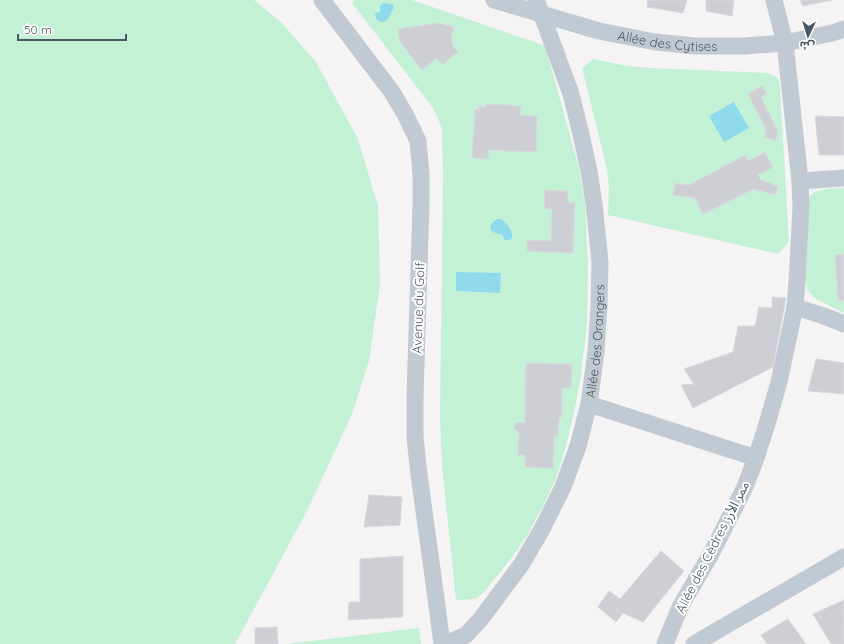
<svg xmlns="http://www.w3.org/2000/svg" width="844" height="644" viewBox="0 0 844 644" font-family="Quicksand,'Noto Sans Arabic',sans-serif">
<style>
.green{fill:#c3f1d5;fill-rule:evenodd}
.water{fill:#90daee}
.building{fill:#cdcfd5;stroke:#d7d9de}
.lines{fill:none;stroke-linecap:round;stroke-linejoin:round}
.minor{stroke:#c1cad2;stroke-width:17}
.labels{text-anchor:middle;stroke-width:4;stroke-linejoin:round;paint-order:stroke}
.street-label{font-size:13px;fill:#4a5661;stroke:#fff}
</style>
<rect width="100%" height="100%" fill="#f5f3f3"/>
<g class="green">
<path d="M0 0H254L281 22 316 62 358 139 378 206 380 284 369 361 352 414 307 511 235 644H0Z"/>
<path d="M354 0H412L543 45 546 49 579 168 585 204 588 263 587 325 581 374 576 403 565 450 555 481 543 506 528 534 513 556 484 592 476 599 456 600 442 466 440 418 443 176 442 135 441 126 433 108 352 3ZM384 3 392 4 391 14 378 12 383 4ZM438 23 453 27C450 39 450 42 458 52L442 65 437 58 422 69 400 43 398 29ZM486 104 520 106V115L537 116 536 152 489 150 488 159 472 158 475 110H479V106L486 107ZM545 190 568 191V202L575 203 573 252 527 251V240L551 241 552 209 544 208ZM500 219 510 227 504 239 503 235 501 233H495ZM526 363 572 364 571 388H562V417H559L558 435H554L553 468 525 467V455H519V433L515 430 514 427 518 422 525 423Z"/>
<path d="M593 59 622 65 649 68 767 73 775 76 779 80 780 88 789 242 778 254 608 215 609 187 607 169 582 68ZM762 86 767 94 761 97 778 131 776 140 765 137 766 129 748 94ZM765 152 773 167 758 175 761 180 777 186 774 195 753 189 703 214 695 198 673 195 675 183 689 185 745 155 748 161Z"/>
<path d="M844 188V254L835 255 838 300H844V313L816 299 808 291 806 284 809 198C815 187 833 189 844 188Z"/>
<path d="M419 628 421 644H287Z"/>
</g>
<g class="water">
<path d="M384 3 392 4 394 5V7C389 15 388 28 376 19L375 14 380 11V6Z"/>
<path d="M734 102 749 128 724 142 709 116Z"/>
<path d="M497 219H501C507 224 513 229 512 238 510 240 507 241 504 240L503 235C500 233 496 234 493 232 487 228 493 221 497 219Z"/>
<path d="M456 272 501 273 500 293 456 291Z"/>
</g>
<g class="building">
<path d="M648 0H687L683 13 647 7Z"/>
<path d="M706 0H734L732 16 706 11Z"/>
<path d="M800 0H832L803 6Z"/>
<path d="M438 23 454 27 451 37 453 46 458 52 442 65 437 58 422 70 400 42 398 29Z"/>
<path d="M762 86 767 94 761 97 778 131 776 140 765 137 766 129 748 94Z"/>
<path d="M486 104 521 106 520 115 537 116 536 152 489 150 488 159 472 158 475 109 479 110V106L486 107Z"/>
<path d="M815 116 844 117V155H819Z"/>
<path d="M765 152 773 167 758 175 761 180 778 186 775 195 753 189 703 214 695 198 673 195 675 183 689 185 745 155 748 161Z"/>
<path d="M545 190 568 191V202L575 203 573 253 527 251V240L551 241 552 209H544Z"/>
<path d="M844 254V300L838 301 835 255Z"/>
<path d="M772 297 786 298 773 367 693 408 681 385 694 384 684 369 733 352 738 326H755L759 307 772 308Z"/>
<path d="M816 359 844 363V394L808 391Z"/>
<path d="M526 363 572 364 571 388H562V417H559L558 436 554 435 553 468 525 467V455H518L519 433 515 430 514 427 515 424 518 422 525 423Z"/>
<path d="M369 495 402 497 400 525 364 527Z"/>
<path d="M661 551 684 571 643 622 623 613 616 622 598 607 609 591 620 599Z"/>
<path d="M403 556V617L348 620 349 602H360V559Z"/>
<path d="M844 600V623H843L844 624V644H831L813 614Z"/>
<path d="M788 619 806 644H767L761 635Z"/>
<path d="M277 627 278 644H255V628Z"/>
</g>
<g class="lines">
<g class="minor">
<path d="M322 0 392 92 405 114 418 141 421 174V205L415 396V437L419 475 436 598 442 644"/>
<path id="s1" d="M494 0 599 31 655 42 695 46H744L785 43 832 33 844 29"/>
<path d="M800 181 844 178"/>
<path d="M795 307 824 316 844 324"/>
<path d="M589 404 756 458"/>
<path id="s2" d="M445 644 466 635 480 620 521 565 541 531 563 487 578 446 589 404 596 352 599 305 600 262 594 204 589 171 580 130 571 94 542 15 536 0"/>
<path d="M665 644 680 607 711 554 745 487 756 458 767 424 779 382 795 307 797 282 801 208 800 181 785 43 774 0"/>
<path d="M694 644 844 557"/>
</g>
</g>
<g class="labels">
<g class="street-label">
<text dy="5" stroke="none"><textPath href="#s1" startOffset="179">Allée des Cytises</textPath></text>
<text transform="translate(418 308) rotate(-88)" y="5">Avenue du Golf</text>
<text dy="5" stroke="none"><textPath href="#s2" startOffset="351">Allée des Orangers</textPath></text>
<text transform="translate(712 547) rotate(-63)" y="5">Allée des Cèdres ممر الأرز</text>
</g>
</g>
<g transform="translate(808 36) rotate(184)" stroke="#ffffff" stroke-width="3" paint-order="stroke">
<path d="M0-3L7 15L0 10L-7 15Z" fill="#4a5661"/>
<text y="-6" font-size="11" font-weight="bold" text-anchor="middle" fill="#4a5661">ش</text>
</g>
<path d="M18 34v6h108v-6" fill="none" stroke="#4a5661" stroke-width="2"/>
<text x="24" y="34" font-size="12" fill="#4a5661" stroke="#ffffff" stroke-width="3" paint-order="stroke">50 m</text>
</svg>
